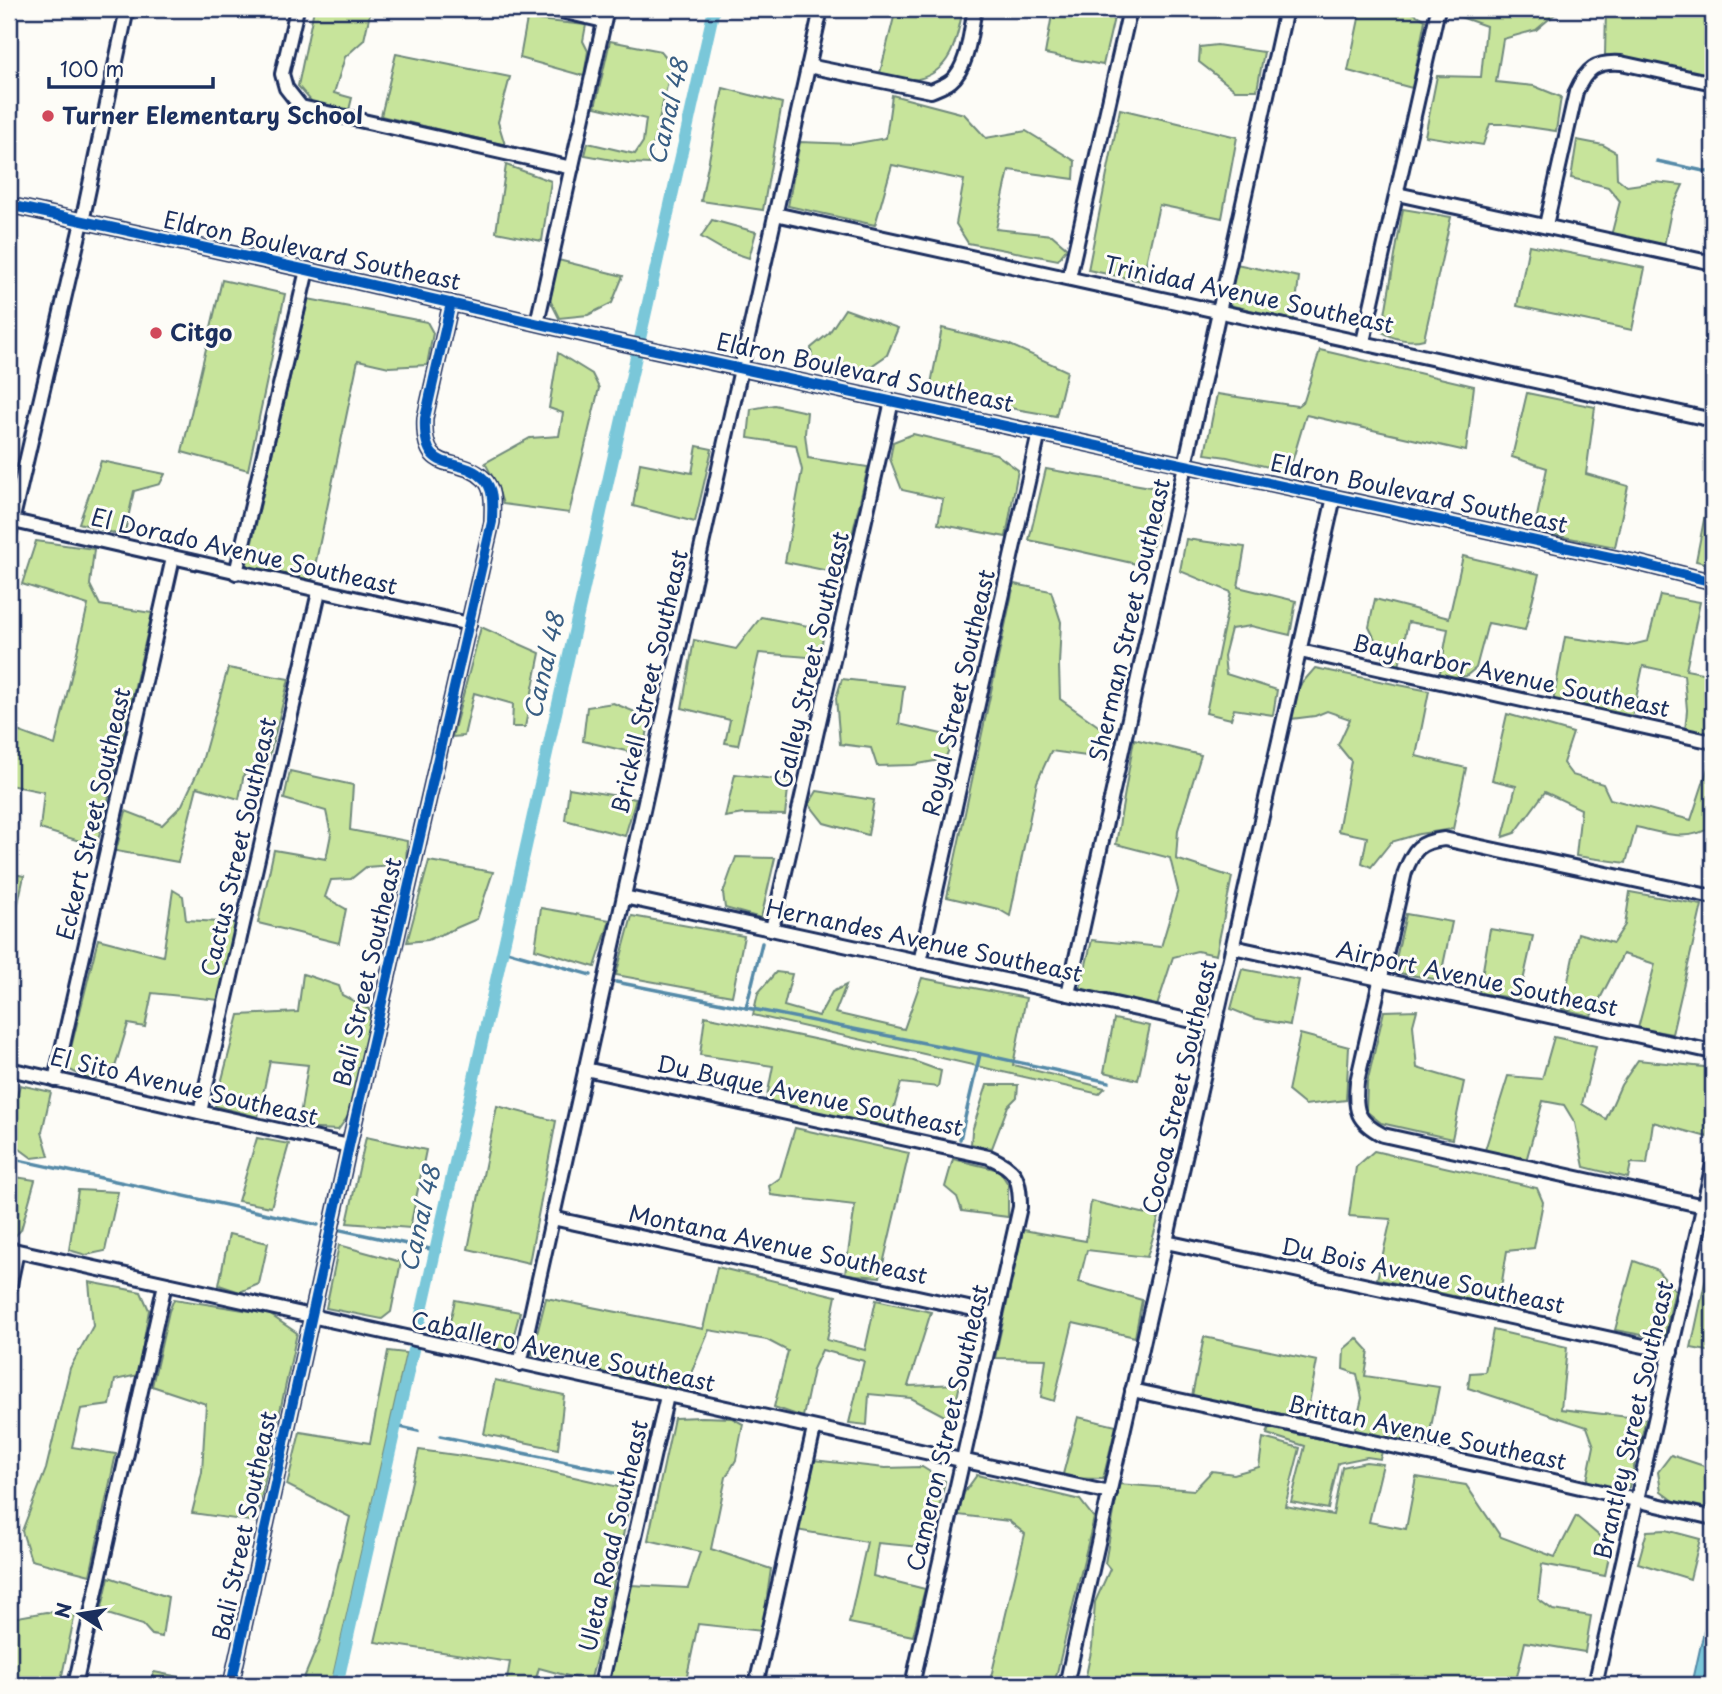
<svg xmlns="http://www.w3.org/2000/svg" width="1722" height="1694" viewBox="0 0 1722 1694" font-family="'Playpen Sans',sans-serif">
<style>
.green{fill:#c7e49b;stroke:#718a7c;stroke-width:2}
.water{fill:#7ac7d9;stroke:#548aa8;stroke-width:2}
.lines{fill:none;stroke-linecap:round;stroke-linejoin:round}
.stream{stroke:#548aa8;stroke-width:3.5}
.canal{stroke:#7ac7d9;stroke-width:12}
.minor-casing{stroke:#1b2f5e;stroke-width:18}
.minor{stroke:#fdfcf7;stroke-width:12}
.cycleway-casing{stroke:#fdfcf7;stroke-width:15}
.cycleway{stroke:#0057b8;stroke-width:10}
.poi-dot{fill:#d1495b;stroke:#fdfcf7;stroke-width:2.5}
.labels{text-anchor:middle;stroke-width:6;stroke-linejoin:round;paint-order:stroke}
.poi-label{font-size:23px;font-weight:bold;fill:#1b2f5e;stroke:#fdfcf7;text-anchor:start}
.street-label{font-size:23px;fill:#1b2f5e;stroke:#fdfcf7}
.water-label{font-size:24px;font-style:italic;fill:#385d83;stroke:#fdfcf7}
</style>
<rect width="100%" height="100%" fill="#fdfcf7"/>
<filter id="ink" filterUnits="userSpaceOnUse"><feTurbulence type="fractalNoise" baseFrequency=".0143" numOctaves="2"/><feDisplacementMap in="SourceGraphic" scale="14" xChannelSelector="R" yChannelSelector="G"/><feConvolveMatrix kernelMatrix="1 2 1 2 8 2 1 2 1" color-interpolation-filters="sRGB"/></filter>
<g filter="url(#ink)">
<g class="green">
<path d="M314 9H371L364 40 345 57 334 93 352 98 349 110 312 102 298 86Z"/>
<path d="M896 9H963C957 37 953 71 918 79 908 81 891 75 880 73Z"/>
<path d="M1053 9H1116L1103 65 1045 54Z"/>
<path d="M1361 9H1406L1425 20 1412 88 1348 71Z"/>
<path d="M1453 9H1561L1536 30 1503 39 1496 82 1534 86 1561 97 1556 131 1507 124H1490L1483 145 1425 136 1437 76 1481 77 1486 26 1452 14Z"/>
<path d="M1606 9H1713V75L1605 55Z"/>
<path d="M527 19 586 25 583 41 588 51 584 76 520 58Z"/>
<path d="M610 41 661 51 672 64 649 164 629 163 585 155 588 143 635 154 643 142 646 119 595 107Z"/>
<path d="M1217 45 1264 52 1257 90H1235L1199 62 1200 47Z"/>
<path d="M396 54 510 77 498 122 505 145 381 116Z"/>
<path d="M723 88 782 103 763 210 701 201Z"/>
<path d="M892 95 964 114 986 138 1026 131 1075 161 1074 179 1009 170 996 229 1052 235 1067 248 1058 260 968 243 956 224 964 180 892 165 875 225 788 206 800 142 853 144 886 138Z"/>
<path d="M1120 109 1237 137 1222 218 1159 205 1142 281 1088 270Z"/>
<path d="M1577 140 1603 145 1616 152 1617 178 1627 186 1655 182 1683 185 1671 211 1664 246 1611 236 1620 201 1608 187 1571 178Z"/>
<path d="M506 165 551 181 542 241 496 232Z"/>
<path d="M1403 209 1451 217 1424 339C1410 343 1394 339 1382 332Z"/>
<path d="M712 220 756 232 749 258 722 249 701 237Z"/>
<path d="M1529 245 1645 268 1632 330 1517 306Z"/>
<path d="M558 260 623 276 612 303 588 315 559 318 550 300Z"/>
<path d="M1236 264 1299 277 1294 320 1229 305Z"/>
<path d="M222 280 285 294 248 470 182 452Z"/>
<path d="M308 299 427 322 433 333 427 365 389 367 358 360 311 585 246 568Z"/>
<path d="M845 309 898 328 887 355 867 369 848 366 813 367 811 348 829 333Z"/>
<path d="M942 328 1008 344 1067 371 1056 416 929 394Z"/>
<path d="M1320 350 1474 386 1466 451 1306 415 1289 472 1227 457 1205 454 1217 394 1297 406 1304 401Z"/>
<path d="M558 353 592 374 599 388 569 513 503 504 497 485 485 463 530 438 559 436 563 413 549 408Z"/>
<path d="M1527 393 1595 407 1586 474 1628 486 1615 547 1534 531 1547 468 1512 457Z"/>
<path d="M774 405 807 412 805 434 808 458 868 467 843 574 785 562 802 470 796 445 748 438 751 409Z"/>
<path d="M913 434 996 454 1018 470 1006 537 938 524 943 499 902 490 890 459 893 442Z"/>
<path d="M697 446 712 449 695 522 633 506 640 463 692 473Z"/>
<path d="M101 461 165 474 160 484 134 491 124 536 79 523Z"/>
<path d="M1046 469 1156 488 1160 503 1153 545 1141 565 1029 540Z"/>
<path d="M1708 499 1713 500V565L1696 561Z"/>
<path d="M1186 539 1245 547 1238 587 1296 601 1290 635 1251 626 1231 629 1224 656 1226 674 1277 690 1273 715 1234 709 1231 719 1206 713 1231 592 1180 571Z"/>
<path d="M36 541 94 549 90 585 100 605 152 613 103 822 96 846 40 829 44 792 9 785V728L55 745 88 605 22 584Z"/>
<path d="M1463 556 1539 574 1525 630 1488 623 1476 668 1466 676 1439 678 1448 629 1408 622 1399 667 1386 662 1369 627 1375 599 1449 618Z"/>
<path d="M1014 584 1051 591 1061 622 1059 665 1060 699 1104 730 1108 759 1051 751 1037 782 1010 916 998 909 947 897Z"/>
<path d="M1660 595 1700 602 1686 670 1713 675V723L1710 735 1685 731 1687 710 1684 675 1643 666 1632 717 1553 702 1565 637 1628 646 1648 641Z"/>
<path d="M761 617 824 629 820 658 759 653 738 745 725 743 730 720 682 708 694 640 736 649Z"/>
<path d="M481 627 540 653 525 727H512L513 704 474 693 464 736 452 737Z"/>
<path d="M228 668 289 679 264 777 244 774 239 799 197 787 178 862 116 851 126 811 162 825 182 805 201 765Z"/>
<path d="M1315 668 1429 691 1416 756 1466 768 1453 829 1419 834 1391 842 1371 867 1362 863 1367 837 1338 831 1351 761 1338 745 1350 719 1327 711 1315 716 1291 719 1296 690Z"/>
<path d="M842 679 904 686 899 724 954 737 945 759 913 765 877 766 871 748 840 744 836 698Z"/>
<path d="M613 703 650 718 643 755 583 741 587 707Z"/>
<path d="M1507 714 1573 733 1563 763 1572 775 1603 784 1610 799 1691 820 1710 762H1713V826C1688 843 1663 833 1636 827L1626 863 1576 856 1581 809 1545 792 1515 833 1503 837 1516 786 1492 780Z"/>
<path d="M1134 739 1201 755 1178 830 1176 859 1232 877 1216 955 1197 951 1173 957 1157 1006 1080 989 1092 940 1161 947 1178 890 1170 858 1116 844Z"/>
<path d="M290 771 353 785 350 830 407 841 406 864 366 867 351 879 331 880 325 897 346 909 339 943 258 923 274 850 326 859 331 834 326 811 284 799Z"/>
<path d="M735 774 789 781 785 815 743 814 725 817Z"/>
<path d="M569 788 636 799 625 836 565 820Z"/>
<path d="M817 791 874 800 868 835 824 823 809 804Z"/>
<path d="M736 857 775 858 761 918 725 908 723 893Z"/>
<path d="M429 861 493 872 477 919 428 940 407 942Z"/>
<path d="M9 873 24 876 9 944Z"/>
<path d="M173 890 183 896 186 920 236 923 219 1000 152 993 145 1027 128 1024 112 1077 88 1079 66 1068 98 939 163 956Z"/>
<path d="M1630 892 1702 905 1672 1034 1638 1028 1655 964 1623 954 1591 1016 1562 1009 1578 933 1613 943 1625 925Z"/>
<path d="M541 908 610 920 595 967 535 949Z"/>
<path d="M1406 914 1452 922 1440 980 1393 972Z"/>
<path d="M632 916 744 936 732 996 616 975Z"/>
<path d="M1490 929 1533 936 1519 999 1479 993Z"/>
<path d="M1242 969 1299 980 1290 1025 1253 1018 1231 1009Z"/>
<path d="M776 972 792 974 784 1006 819 1016 832 992 846 985 835 1013 904 1029 922 978 1026 998 1013 1065 1105 1088 1099 1094 753 1015 758 993Z"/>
<path d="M303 974 339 986 342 995 369 1009 371 1028 351 1112 338 1130 298 1128 308 1065 270 1061 258 1117 215 1106 239 1015 298 1012Z"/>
<path d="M1417 1010 1413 1025 1417 1068 1464 1082 1452 1139 1381 1123 1366 1111 1367 1083 1384 1011Z"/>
<path d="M705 1016 908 1059 941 1071 938 1087 901 1083 888 1129 766 1102 773 1066 700 1055Z"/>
<path d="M1114 1019 1150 1026 1138 1080 1104 1072Z"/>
<path d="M1300 1034 1349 1047 1346 1100 1305 1105 1288 1091Z"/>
<path d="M1554 1037 1596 1046 1582 1104 1606 1119 1621 1085 1638 1060 1713 1068V1105L1707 1137 1653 1122 1647 1164 1631 1163 1628 1178 1584 1167 1575 1123 1564 1105 1543 1101 1526 1161 1485 1150 1508 1076 1542 1079Z"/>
<path d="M20 1085 51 1092 42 1132 49 1156 32 1158 9 1141V1124Z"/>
<path d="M987 1085H1018L1017 1097 1008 1106 992 1148 971 1144 972 1131Z"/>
<path d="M497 1106 556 1121 529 1263 468 1249Z"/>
<path d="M795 1128 909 1153 880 1277 845 1274 855 1205 771 1195 769 1186 780 1178Z"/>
<path d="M366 1137 426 1150 410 1228 347 1223Z"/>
<path d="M257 1138 289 1144 271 1207 238 1201Z"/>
<path d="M1374 1151 1537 1188 1543 1202 1534 1248 1507 1251 1498 1306 1377 1279 1391 1219 1349 1216 1356 1167Z"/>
<path d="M953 1159 999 1170 1008 1184V1217L962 1211 957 1197 945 1187Z"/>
<path d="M9 1176 35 1180 21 1230 9 1242Z"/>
<path d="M78 1190 118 1192 105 1251 86 1255 69 1250Z"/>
<path d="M1091 1201 1159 1217 1147 1257 1087 1250 1079 1282 1142 1300 1135 1337 1073 1323 1054 1401 1041 1397 1046 1359 995 1358 1023 1230 1086 1241Z"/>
<path d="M229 1234 268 1243 259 1284 240 1292 219 1285Z"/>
<path d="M339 1245 401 1262 391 1312 382 1319 326 1308Z"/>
<path d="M1713 1258V1352L1691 1348 1710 1259Z"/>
<path d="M1634 1261 1656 1269 1675 1290 1664 1339 1615 1330Z"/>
<path d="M717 1267 836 1296 827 1340 865 1350 876 1300 931 1312 908 1386 960 1384 952 1420 911 1398 869 1394 867 1425 849 1423 864 1361 822 1350 813 1369 803 1417 774 1407 788 1351 767 1340 709 1330 685 1388 668 1389 532 1354 546 1298 703 1329Z"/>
<path d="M89 1282 141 1292 149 1310 138 1375 115 1380 110 1405 81 1409 72 1447 116 1454 90 1575 31 1560 22 1531 46 1469 70 1368 93 1326Z"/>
<path d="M174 1299 269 1314 297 1333 256 1522 192 1513 202 1472 206 1404 152 1386 169 1311Z"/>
<path d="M455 1300 520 1312 512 1341 501 1352 446 1339Z"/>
<path d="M1493 1330 1567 1347 1561 1409 1646 1419 1629 1487 1622 1490 1586 1485 1594 1446 1587 1427 1468 1388 1470 1373 1485 1372Z"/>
<path d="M1204 1337 1317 1361 1306 1419 1192 1396Z"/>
<path d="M1357 1338 1369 1351 1365 1376 1439 1387 1427 1447 1354 1432 1362 1398 1357 1374 1343 1369 1344 1349Z"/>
<path d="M388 1351 406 1353 331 1685H301L320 1640 350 1517 287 1485 300 1432 370 1443Z"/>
<path d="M495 1380 564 1395 558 1449 484 1434Z"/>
<path d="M702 1417 732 1418 743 1424 736 1460 726 1477 711 1549 771 1569 762 1631 698 1624 687 1676 663 1683 662 1685H609L631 1585 688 1588 700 1552 648 1540 674 1418Z"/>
<path d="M1078 1417 1116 1426 1103 1479 1062 1478Z"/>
<path d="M1269 1428 1382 1452 1380 1459 1367 1457 1338 1463 1328 1509 1291 1502 1305 1446 1267 1434Z"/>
<path d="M1263 1438 1300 1448 1285 1506 1333 1515 1342 1467 1366 1462 1383 1464 1369 1522 1406 1529 1416 1477 1466 1485 1501 1537 1555 1557 1576 1516 1611 1546 1605 1576 1542 1564 1538 1599 1553 1610 1591 1616 1585 1652 1525 1642 1515 1685H1084L1092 1647 1095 1602 1110 1569 1105 1563 1119 1484 1194 1490 1212 1471 1234 1474 1259 1467Z"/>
<path d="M419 1450 507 1462 632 1490 607 1617 590 1682 539 1668 534 1685H506L510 1662 375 1642Z"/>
<path d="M1671 1455 1713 1469 1708 1508 1674 1501 1661 1491 1658 1472Z"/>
<path d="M813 1460 885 1468 922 1467 945 1481 931 1548 878 1543 873 1576 925 1589 913 1636 849 1623 867 1542 796 1530Z"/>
<path d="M977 1475 1080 1500 1094 1518 1054 1685H989L1025 1534 1009 1521 958 1515 964 1493Z"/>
<path d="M1666 1530 1700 1539 1690 1579 1638 1563 1647 1531Z"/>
<path d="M109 1577 168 1597 162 1637 152 1635 143 1625 101 1612Z"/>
<path d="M46 1612 75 1614 60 1685H32L9 1680V1636L12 1618Z"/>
<path d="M154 1672 216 1684V1685H149Z"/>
</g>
<path class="water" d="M1713 1590V1640L1703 1685H1692Z"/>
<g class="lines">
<g class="stream">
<path d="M1657 161 1713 173"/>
<path d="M503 950 591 975"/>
<path d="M616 982 980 1054 1109 1082"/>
<path d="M746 1008 762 943"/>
<path d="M960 1139 980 1054"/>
<path d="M9 1158 318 1225"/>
<path d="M341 1230 435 1250"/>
<path d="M396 1426 418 1431"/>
<path d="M440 1436 634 1476"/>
</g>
<g class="canal">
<path d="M417 1332 714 9"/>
<path d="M337 1685 413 1350"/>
</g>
<defs>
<g id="minor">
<path d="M297 9 282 74 286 88 301 107 572 168"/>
<path d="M552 9 604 21"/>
<path d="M808 66 931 91C937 88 945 86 951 81 969 66 970 31 975 9"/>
<path d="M1397 194 1713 263"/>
<path d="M9 205 307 270 613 341 1638 563 1713 582"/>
<path d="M775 214 1713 420"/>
<path d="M1546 225 1576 92C1586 69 1596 61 1621 63L1713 83"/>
<path d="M1069 278 1130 9"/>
<path d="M537 323 607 9"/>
<path d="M1363 342 1438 9"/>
<path d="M9 520 469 624"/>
<path d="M9 535 82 222 127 9"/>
<path d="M236 573 307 270"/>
<path d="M1300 651 1713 742"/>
<path d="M624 897 1215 1026"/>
<path d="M772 929 892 401"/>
<path d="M1233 947 1713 1052"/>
<path d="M920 962 1039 433"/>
<path d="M1068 994 1286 9"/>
<path d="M9 1069 349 1146"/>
<path d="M585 1069 989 1157C1016 1169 1020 1177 1020 1207L912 1685"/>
<path d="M55 1080 173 558"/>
<path d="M200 1112 319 592"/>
<path d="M1704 1206 1383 1135C1357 1122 1354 1110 1357 1082L1405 872C1414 849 1419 842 1444 839L1713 897"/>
<path d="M552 1218 996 1314"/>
<path d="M1166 1242 1671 1352"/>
<path d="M9 1249 1110 1493"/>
<path d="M9 1289 17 1251"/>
<path d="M520 1364 821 9"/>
<path d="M1132 1390 1554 1481 1713 1518"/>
<path d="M75 1685 165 1284"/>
<path d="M231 1685 349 1146 492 522C492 508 495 490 484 479 458 453 422 479 425 418L451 303"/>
<path d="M601 1685 667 1396"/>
<path d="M756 1685 814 1429"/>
<path d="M1066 1685 1334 497"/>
<path d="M1595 1685 1713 1164"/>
</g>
</defs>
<use href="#minor" class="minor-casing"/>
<use href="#minor" class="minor"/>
<defs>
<g id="cycleway">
<path d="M9 205 307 270 613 341 1638 563 1713 582"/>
<path d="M231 1685 349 1146 492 522C492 508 495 490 484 479 458 453 422 479 425 418L451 303"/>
</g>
</defs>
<use href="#cycleway" class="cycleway-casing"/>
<use href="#cycleway" class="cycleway"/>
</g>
</g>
<g class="poi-dot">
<circle cx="48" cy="116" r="7"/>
<circle cx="156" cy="333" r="7"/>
</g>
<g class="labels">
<g class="poi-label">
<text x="62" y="124">Turner Elementary School</text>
<text x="170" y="341">Citgo</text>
</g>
<g class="street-label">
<text transform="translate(312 251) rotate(12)" y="8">Eldron Boulevard Southeast</text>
<text transform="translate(1249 295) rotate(12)" y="8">Trinidad Avenue Southeast</text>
<text transform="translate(865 373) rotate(12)" y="8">Eldron Boulevard Southeast</text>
<text transform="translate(1419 494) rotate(12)" y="8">Eldron Boulevard Southeast</text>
<text transform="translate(244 552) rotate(13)" y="8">El Dorado Avenue Southeast</text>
<text transform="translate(1130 620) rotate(-77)" y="8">Sherman Street Southeast</text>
<text transform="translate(812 660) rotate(-77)" y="8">Galley Street Southeast</text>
<text transform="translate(1511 676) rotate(12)" y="8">Bayharbor Avenue Southeast</text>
<text transform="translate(650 682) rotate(-77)" y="8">Brickell Street Southeast</text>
<text transform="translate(959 693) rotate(-77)" y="8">Royal Street Southeast</text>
<text transform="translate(94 814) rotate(-77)" y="8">Eckert Street Southeast</text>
<text transform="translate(239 847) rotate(-77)" y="8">Cactus Street Southeast</text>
<text transform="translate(924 941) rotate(12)" y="8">Hernandes Avenue Southeast</text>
<text transform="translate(368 972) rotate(-77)" y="8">Bali Street Southeast</text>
<text transform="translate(1477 979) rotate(12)" y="8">Airport Avenue Southeast</text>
<text transform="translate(184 1087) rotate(13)" y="8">El Sito Avenue Southeast</text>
<text transform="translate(1180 1087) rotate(-77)" y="8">Cocoa Street Southeast</text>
<text transform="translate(810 1096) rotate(12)" y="8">Du Buque Avenue Southeast</text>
<text transform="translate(778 1245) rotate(12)" y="8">Montana Avenue Southeast</text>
<text transform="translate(1423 1276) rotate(12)" y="8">Du Bois Avenue Southeast</text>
<text transform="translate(563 1352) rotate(12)" y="8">Caballero Avenue Southeast</text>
<text transform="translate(1634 1420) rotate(-77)" y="8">Brantley Street Southeast</text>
<text transform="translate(948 1428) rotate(-77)" y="8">Cameron Street Southeast</text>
<text transform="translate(1427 1433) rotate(12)" y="8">Brittan Avenue Southeast</text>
<text transform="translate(245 1526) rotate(-78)" y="8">Bali Street Southeast</text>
<text transform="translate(614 1536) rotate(-77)" y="8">Uleta Road Southeast</text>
</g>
<g class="water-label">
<text transform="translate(669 112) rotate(-77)" y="8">Canal 48</text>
<text transform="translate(545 666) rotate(-77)" y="8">Canal 48</text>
<text transform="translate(421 1219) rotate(-77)" y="8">Canal 48</text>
</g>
</g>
<rect width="1722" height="1694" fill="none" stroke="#fdfcf7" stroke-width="35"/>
<rect x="18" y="18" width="1687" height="1659" fill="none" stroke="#1b2f5e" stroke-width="2.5" filter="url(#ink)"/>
<g transform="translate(80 1614) rotate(282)" stroke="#fdfcf7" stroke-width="5" paint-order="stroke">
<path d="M0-5L12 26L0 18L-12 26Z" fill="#1b2f5e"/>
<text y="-10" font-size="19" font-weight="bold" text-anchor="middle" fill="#1b2f5e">N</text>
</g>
<path d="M49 77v10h164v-10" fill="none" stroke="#1b2f5e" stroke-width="3.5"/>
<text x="60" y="77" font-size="21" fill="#1b2f5e" stroke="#fdfcf7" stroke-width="5" paint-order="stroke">100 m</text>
</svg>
